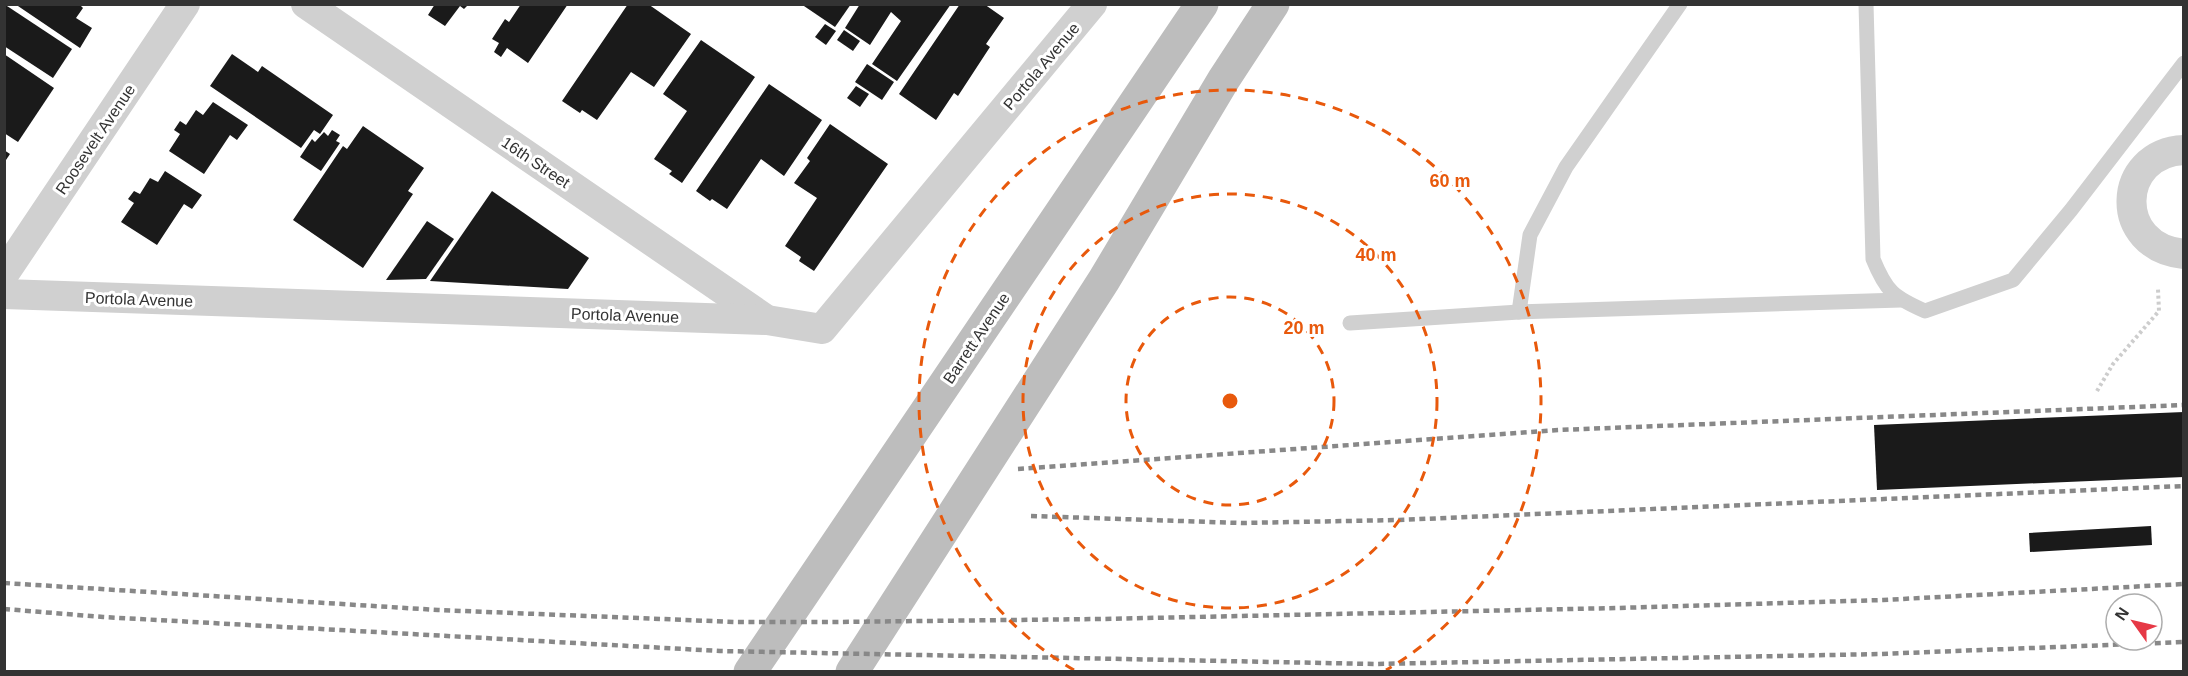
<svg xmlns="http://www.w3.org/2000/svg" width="2188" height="676" viewBox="0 0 2188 676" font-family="Helvetica,sans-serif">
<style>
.building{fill:#1a1a1a}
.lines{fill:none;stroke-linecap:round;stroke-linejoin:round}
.path{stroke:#cdcdcd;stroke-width:4;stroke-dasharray:3 3;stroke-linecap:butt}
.lane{stroke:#d0d0d0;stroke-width:15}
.street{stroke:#d0d0d0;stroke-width:30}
.secondary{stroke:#bdbdbd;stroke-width:33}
.rail{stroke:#888;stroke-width:4.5;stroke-dasharray:6 4.5;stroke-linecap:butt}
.ring{fill:none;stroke:#e8590c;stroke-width:3;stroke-dasharray:10 8}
.labels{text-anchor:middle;stroke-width:6;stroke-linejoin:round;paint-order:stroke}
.street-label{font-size:16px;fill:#333;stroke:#fff}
.centre{fill:#e8590c;stroke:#fff;stroke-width:3}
.ring-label{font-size:18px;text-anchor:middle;font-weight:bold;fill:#e8590c;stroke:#fff;stroke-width:6;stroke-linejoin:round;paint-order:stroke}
</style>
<rect width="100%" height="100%" fill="#fff"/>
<g class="building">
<path d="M4 4 72 49 53 78 4 46Z"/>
<path d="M15 4H79L83 8 76 18 92 28 80 48Z"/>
<path d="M435 4H461L468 5 464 9 460 6 445 26 428 15Z"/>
<path d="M521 4H568L528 63 507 48 501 57 494 52 499 43 492 39 505 19 509 22Z"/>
<path d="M628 4H648L691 34 654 87 631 72 597 120 582 110 580 113 562 101Z"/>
<path d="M801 4H851L835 27Z"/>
<path d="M860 4H951L897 81 872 64 901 21 891 12 870 45 845 28Z"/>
<path d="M960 4H984L1004 18 986 44 990 47 958 96 954 93 936 120 899 94Z"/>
<path d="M825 24 836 31 826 45 815 37Z"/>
<path d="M844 30 860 41 853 51 837 40Z"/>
<path d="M701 40 755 77 682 183 669 174 672 171 654 159 687 111 663 94Z"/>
<path d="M4 54 54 88 18 142 4 133Z"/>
<path d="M232 54 258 72 262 66 333 115 320 134 314 130 301 148 210 86Z"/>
<path d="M867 64 894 82 882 100 855 82Z"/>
<path d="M769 84 822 120 784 176 761 159 727 209 712 199 710 201 696 191Z"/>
<path d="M856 86 869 94 860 107 847 98Z"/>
<path d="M213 102 248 125 237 140 230 135 204 174 169 151 180 134 174 130 180 121 186 125 196 110 203 115Z"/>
<path d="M830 124 888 164 814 271 799 261 801 257 785 246 817 198 794 183 810 161 807 158Z"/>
<path d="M363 126 424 168 408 191 413 194 363 268 293 220 343 146 347 149Z"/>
<path d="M332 130 340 135 336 141 340 143 321 171 300 157 312 139 315 142 324 132 328 136Z"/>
<path d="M4 150 10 154 4 163Z"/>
<path d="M165 171 202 195 192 209 184 204 157 245 121 222 134 203 128 199 134 191 140 194 150 178 158 182Z"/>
<path d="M492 191 589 258 568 289 430 281Z"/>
<path d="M427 221 454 239 426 279 386 280Z"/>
<path d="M2184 412V477L1877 490 1874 425Z"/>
<path d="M2151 526 2152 545 2030 552 2029 533Z"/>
</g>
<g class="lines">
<path class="path" d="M2097 391 2113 364 2159 311 2158 289"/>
<g class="lane">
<path d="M1680 4 1566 167 1530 235 1519 312 1901 300"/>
<path d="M1866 4 1873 259C1886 291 1893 297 1925 311L2013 280 2071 210 2184 63"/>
<path d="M1350 323 1519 312"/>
</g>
<g class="street">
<path d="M306 4 767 320"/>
<path d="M2184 150C2116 153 2112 247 2184 254"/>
<path d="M4 274 185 4"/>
<path d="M4 294 767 320 822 329 1092 4"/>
</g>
<g class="secondary">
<path d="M750 672 1202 4"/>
<path d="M852 672 1104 280 1224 79 1273 4"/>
</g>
<g class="rail">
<path d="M1018 469 1558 430 2184 405"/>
<path d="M1031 516 1241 523 1399 520 2184 486"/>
<path d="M4 583 438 610 736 622H833L1100 619 1617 608 1883 600 2184 584"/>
<path d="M4 609 103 617 720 651 1375 664 1880 654 2184 642"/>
</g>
</g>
<g class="ring">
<circle cx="1230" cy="401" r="104"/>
<circle cx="1230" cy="401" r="207"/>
<path d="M1074 670A311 311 0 1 1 1386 670"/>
</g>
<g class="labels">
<g class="street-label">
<text transform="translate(1041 66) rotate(-50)" y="6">Portola Avenue</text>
<text transform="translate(95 139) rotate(-56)" y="6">Roosevelt Avenue</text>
<text transform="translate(536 162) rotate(34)" y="6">16th Street</text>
<text transform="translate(139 299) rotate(2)" y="6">Portola Avenue</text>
<text transform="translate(625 315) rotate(2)" y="6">Portola Avenue</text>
<text transform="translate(976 338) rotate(-56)" y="6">Barrett Avenue</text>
</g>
</g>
<circle cx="1230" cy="401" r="9" class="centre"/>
<g class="ring-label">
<text x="1450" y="187">60 m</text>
<text x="1376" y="261">40 m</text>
<text x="1304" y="334">20 m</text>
</g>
<rect width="2188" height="676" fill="none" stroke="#333333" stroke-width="12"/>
<g transform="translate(2134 622) rotate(304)"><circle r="28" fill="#ffffff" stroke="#adadad" stroke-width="1.5"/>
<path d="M0-4.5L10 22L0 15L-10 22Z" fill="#e63946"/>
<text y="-9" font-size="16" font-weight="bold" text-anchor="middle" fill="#333333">N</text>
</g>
</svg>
